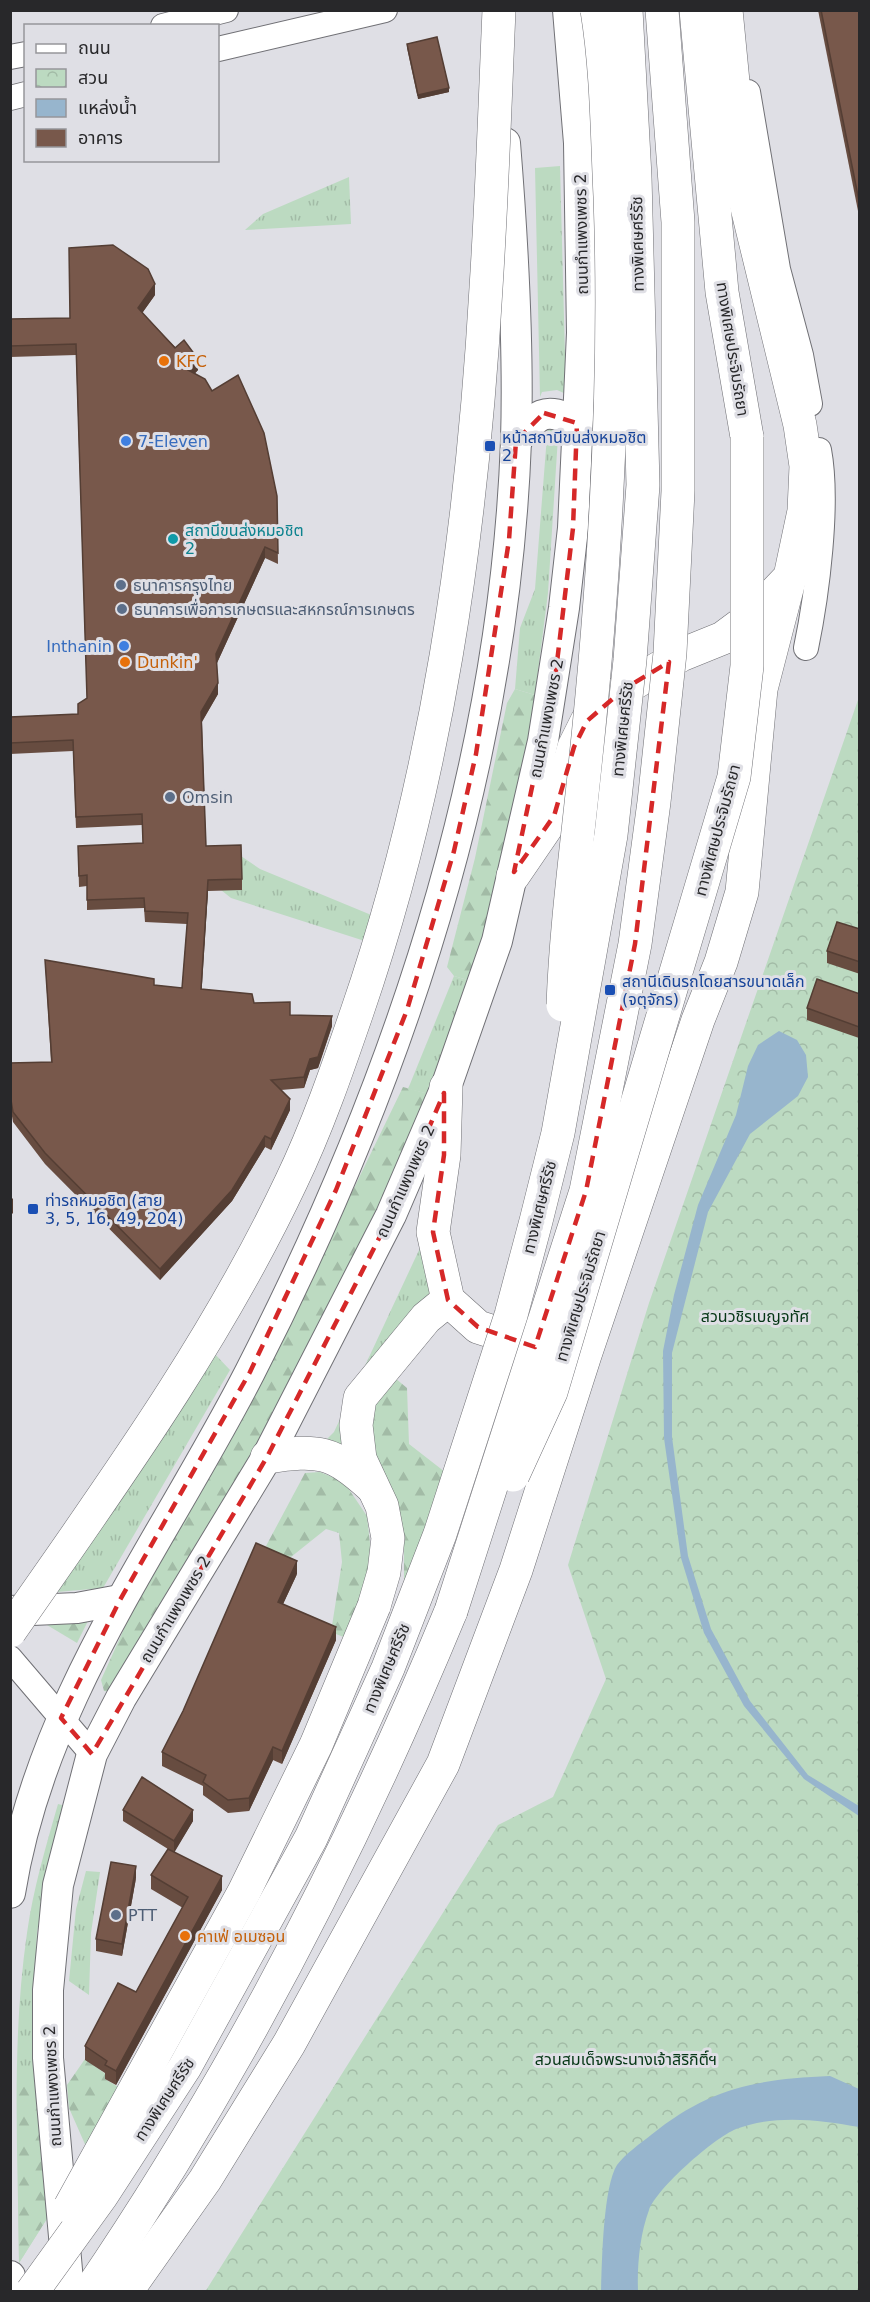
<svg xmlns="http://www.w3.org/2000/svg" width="870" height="2302" viewBox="0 0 870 2302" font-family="'DejaVu Sans','Noto Sans Thai',sans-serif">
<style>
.grass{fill:url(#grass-tufts)}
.forest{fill:url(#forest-firs)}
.park{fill:url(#park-crowns)}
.water{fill:#97b5cd}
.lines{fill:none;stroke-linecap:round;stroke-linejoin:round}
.minor-casing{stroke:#707075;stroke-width:26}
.major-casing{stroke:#707075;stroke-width:32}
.highway-casing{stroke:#707075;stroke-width:34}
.minor{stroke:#fff;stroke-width:24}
.major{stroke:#fff;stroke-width:30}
.highway{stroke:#fff;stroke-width:33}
.highway-bridge-casing{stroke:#707075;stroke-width:34;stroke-linecap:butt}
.highway-bridge{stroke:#fff;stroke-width:33}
.wall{fill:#674c40}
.shaded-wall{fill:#543e34}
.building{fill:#78584b;stroke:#543e34;stroke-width:1.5}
.marked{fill:none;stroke:#d62828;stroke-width:4.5;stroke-dasharray:12 8;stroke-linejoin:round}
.food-dot{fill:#e8710a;stroke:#dfdfe5;stroke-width:2}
.shop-dot{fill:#3f7fe0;stroke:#dfdfe5;stroke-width:2}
.transit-dot{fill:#1a4fb4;stroke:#dfdfe5;stroke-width:2}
.culture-dot{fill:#0f9aa8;stroke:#dfdfe5;stroke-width:2}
.service-dot{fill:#5c6f8a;stroke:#dfdfe5;stroke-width:2}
.labels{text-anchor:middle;stroke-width:6;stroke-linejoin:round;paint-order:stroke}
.street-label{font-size:16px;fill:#28282a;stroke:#dfdfe5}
.food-label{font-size:16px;fill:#c56008;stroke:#dfdfe5;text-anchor:start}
.transit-label{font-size:16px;fill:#164399;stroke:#dfdfe5;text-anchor:start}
.shop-label{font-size:16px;fill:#366cbe;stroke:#dfdfe5;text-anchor:start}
.culture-label{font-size:16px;fill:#0d838f;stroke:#dfdfe5;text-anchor:start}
.service-label{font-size:16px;fill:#4e5e75;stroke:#dfdfe5;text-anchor:start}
.park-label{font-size:16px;fill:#053615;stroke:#dfdfe5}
</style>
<defs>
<pattern id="grass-tufts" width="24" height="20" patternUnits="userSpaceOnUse" patternTransform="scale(1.5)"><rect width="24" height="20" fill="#bcdac1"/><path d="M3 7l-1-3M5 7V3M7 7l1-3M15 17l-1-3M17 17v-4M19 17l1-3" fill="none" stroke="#a2bba6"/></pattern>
<pattern id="forest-firs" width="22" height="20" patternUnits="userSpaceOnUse" patternTransform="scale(1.5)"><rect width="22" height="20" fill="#bcdac1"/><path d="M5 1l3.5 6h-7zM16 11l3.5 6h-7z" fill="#a2bba6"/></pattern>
<pattern id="park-crowns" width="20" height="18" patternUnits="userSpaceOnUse" patternTransform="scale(1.5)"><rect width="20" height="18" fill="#bcdac1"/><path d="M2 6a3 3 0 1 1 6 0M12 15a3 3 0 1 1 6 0" fill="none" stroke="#a2bba6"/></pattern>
</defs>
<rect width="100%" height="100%" fill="#dfdfe5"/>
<g class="grass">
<path d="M560 166 566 394 557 390 542 392 540 397 535 168Z"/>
<path d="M349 177 351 224 245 230 263 214Z"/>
<path d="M559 421 548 593 535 695 515 689 520 628 535 589 548 423Z"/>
<path d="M241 856 260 869 381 919 371 943 231 898 221 890H242Z"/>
<path d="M454 976 471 981 429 1094 408 1089Z"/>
<path d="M420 1248 435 1296 352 1454 326 1440 334 1432Z"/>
<path d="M212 1351 230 1370 103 1588 57 1592Z"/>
<path d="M58 1804 66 1806 48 1872 37 1932 33 2021 48 2217 19 2263C18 2153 11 2042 27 1933 33 1889 46 1846 58 1804Z"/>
<path d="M86 1871 100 1872 91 1933 89 1995 69 1981 76 1909Z"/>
</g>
<g class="forest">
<path d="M515 689 535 695C524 793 497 886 471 981L454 976 447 967 475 858 507 703Z"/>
<path d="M403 1087 429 1094 387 1199 260 1441 111 1692 104 1691 101 1680 128 1620 355 1186Z"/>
<path d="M389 1373 407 1388 409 1444 445 1472 404 1587V1537L377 1469 370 1409Z"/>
<path d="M320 1472 344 1482 367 1516 372 1562 346 1638 331 1632 342 1562 339 1533 326 1529 286 1561 266 1546 305 1473Z"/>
<path d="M89 1619 77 1643 47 1625Z"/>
<path d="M85 2059 107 2075 105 2079 125 2091 88 2151 69 2108 67 2085Z"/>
<path d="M38 2082 48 2217 19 2263 17 2089Z"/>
</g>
<path class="park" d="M859 697V2291L205 2292 498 1825 553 1797 606 1679 568 1565 649 1303Z"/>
<g class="water">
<path d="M779 1031 797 1040 806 1055 808 1077 798 1096 750 1134 708 1212 672 1353V1437L688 1556 711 1629 750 1701 808 1775 859 1806V1816L804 1779 744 1706 704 1633 681 1558 664 1438 663 1351 674 1295 698 1205 736 1115 748 1066 758 1045Z"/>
<path d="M830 2076 859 2089V2127C820 2120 775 2114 736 2129 714 2138 657 2188 649 2210 640 2234 637 2265 638 2291H601C602 2263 603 2187 617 2165 625 2154 641 2143 651 2135 709 2088 757 2079 830 2076Z"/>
</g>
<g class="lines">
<defs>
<g id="minor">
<path d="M163 26 226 10"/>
<path d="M218 49 385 10"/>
<path d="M10 57 26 54"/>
<path d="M748 92 778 269 801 355 810 404"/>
<path d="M10 98 26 94"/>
<path d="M806 648C817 595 829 503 819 450"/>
<path d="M10 1658 92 1754"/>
</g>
<g id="major">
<path d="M516 441C537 414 544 405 577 423"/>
<path d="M10 1611 77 1608 120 1600"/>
<path d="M10 1893C41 1698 162 1544 250 1372 398 1083 504 768 516 441 519 342 513 242 505 143"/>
<path d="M10 2276 12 2292"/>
<path d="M69 2292 48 2058V1990L58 1885 92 1754 121 1698 267 1457 391 1215 446 1087 497 941 543 741 564 608 573 528 582 333 579 143 568 10"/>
</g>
<g id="highway">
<path d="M696 10 722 292 747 437"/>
<path d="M513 876 554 816 574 747 587 721 624 689 681 655 723 638 754 615 790 577 804 511 806 466 800 425 744 195 726 10"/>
<path d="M446 1087 444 1155 433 1232 448 1300 478 1327 564 1355"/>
<path d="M267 1457C319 1449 332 1451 371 1486"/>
<path d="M374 1606 384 1572 388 1538 382 1506 360 1459 356 1425 360 1398 426 1318 448 1300"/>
<path d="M89 2292C234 2079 353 1848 451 1611"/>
<path d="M126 2292 205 2180 289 2044 443 1764 516 1570 585 1355 698 1020 721 962 742 892 761 689 790 577"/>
</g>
</defs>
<use href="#minor" class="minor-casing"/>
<use href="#major" class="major-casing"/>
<use href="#highway" class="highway-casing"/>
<use href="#minor" class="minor"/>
<use href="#major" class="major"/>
<use href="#highway" class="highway"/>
<defs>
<g id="highway-bridge">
<path d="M563 1005C566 925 577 846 585 766 605 576 617 386 610 196 607 135 607 71 597 10"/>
<path d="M513 1475 551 1392 734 777 747 666V437"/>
<path d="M451 1611 586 1191 635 944 654 802 670 653 678 491V222L662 10"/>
<path d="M10 1631C111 1486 215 1343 291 1182 317 1128 337 1070 357 1012 437 780 472 533 486 288 492 196 495 103 499 10"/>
<path d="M70 2207 244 1892 316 1745 374 1606"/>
<path d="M32 2292 102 2195 185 2067 311 1838 388 1668 440 1534 511 1315 536 1221 558 1133 611 835 630 660 643 485 635 177 626 10"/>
</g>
</defs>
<use href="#highway-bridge" class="highway-bridge-casing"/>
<use href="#highway-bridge" class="highway-bridge"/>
</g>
<g class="wall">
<path d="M818 10H860V221Z"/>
<path d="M407 44 449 92 418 99 407 48Z"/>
<path d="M155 295 142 313 198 370 195 373 212 391 277 496 278 564 265 558 217 663 218 694 202 722 206 846 242 879V890L208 891 201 989 254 1003 290 1015 332 1026 318 1068 310 1070 304 1088 281 1090 290 1110 271 1150 265 1147 232 1201 160 1280 45 1164 13 1122 10 1105V1063L51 1062 45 960 154 985 182 988 187 924 145 922 144 908 87 910V886L79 887 78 846 143 843 142 825 76 828 73 751 10 754V717L78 714 87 699 76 355 10 357V319L70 318Z"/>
<path d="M860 929V974L827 963V951Z"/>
<path d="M860 994 859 1038 807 1020V1008Z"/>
<path d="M297 1574 283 1604 336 1640 282 1764 273 1760 249 1811 228 1813 203 1795V1786L162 1766V1752Z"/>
<path d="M123 1810 193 1821 174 1852 222 1890 116 2085 105 2079V2073L85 2060V2046L136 1992 183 1908 151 1889V1875L168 1849 123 1821Z"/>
<path d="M136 1878 122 1956 96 1951V1939Z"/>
</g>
<g class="shaded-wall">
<path d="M449 88V92L418 99V95Z"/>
<path d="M155 284V295L138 319V308Z"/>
<path d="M198 359V370L188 381V370Z"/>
<path d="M265 547V558L216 665V654Z"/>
<path d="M218 683V694L201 723V712Z"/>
<path d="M208 880V891L201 1000V989Z"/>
<path d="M332 1016V1026L318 1068 310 1070 304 1088V1077L310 1059Z"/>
<path d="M290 1099V1110L271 1150V1139Z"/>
<path d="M265 1136V1147L232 1201 160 1280V1269Z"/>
<path d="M13 1198V1213L10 1216V1201Z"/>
<path d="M297 1561V1574L278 1615V1602Z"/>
<path d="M336 1627V1640L282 1764V1751Z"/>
<path d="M273 1747V1760L249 1811V1798Z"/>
<path d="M193 1810V1821L174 1853V1841Z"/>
<path d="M136 1866V1878L122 1956V1944Z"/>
<path d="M222 1876V1890L116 2085V2071Z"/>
</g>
<g class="building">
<path d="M821 10H860V206Z"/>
<path d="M437 37 449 88 418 95 407 44Z"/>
<path d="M113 245 148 269 155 284 138 308 175 348 184 340 198 359 188 370 205 379 212 391 238 375 264 433 277 496 278 553 265 547 216 654 218 683 201 712 206 846 241 845 242 879 208 880 201 989 252 994 254 1003 290 1002V1015L332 1016 318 1057 310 1059 304 1077 271 1080 290 1099 271 1139 265 1136 232 1190 160 1269 45 1153 13 1112 10 1094V1063L52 1062 45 960 154 979V985L182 988 188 913 145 911 144 898 87 900V875L79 876 78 846 143 843 142 814 76 817 73 740 10 743V717L78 714V704L87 698 76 344 10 346V319L70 318 69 248Z"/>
<path d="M837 922 860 929V962L827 951Z"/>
<path d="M817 979 860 994 859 1027 807 1008Z"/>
<path d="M256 1543 297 1561 278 1602 336 1627 282 1751 273 1747 249 1798 228 1800 203 1782 206 1775 162 1752 183 1711Z"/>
<path d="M142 1777 193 1810 174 1841 123 1810Z"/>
<path d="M168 1849 222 1876 116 2071 105 2065 107 2061 85 2046 118 1983 136 1992 188 1897 151 1875Z"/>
<path d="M111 1862 136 1866 122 1944 96 1939Z"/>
</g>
<path class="marked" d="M544 413 577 423 573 528 555 679 514 872 554 816 574 747 587 721 624 689 669 662 635 944 586 1191 535 1347 478 1327 448 1300 433 1232 444 1155V1093L391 1215 267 1457 92 1754 61 1718 120 1600 250 1372 336 1190 407 1010 454 851 476 754 509 540 516 441Z"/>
<g class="food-dot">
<circle cx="164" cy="361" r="6"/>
<circle cx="125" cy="662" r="6"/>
<circle cx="185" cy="1936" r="6"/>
</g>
<g class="shop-dot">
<circle cx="126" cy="441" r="6"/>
<circle cx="124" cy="646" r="6"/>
</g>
<g class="transit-dot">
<rect x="484" y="440" width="12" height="12" rx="3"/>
<rect x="604" y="984" width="12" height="12" rx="3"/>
<rect x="27" y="1203" width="12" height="12" rx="3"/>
</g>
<circle class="culture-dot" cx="173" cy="539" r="6"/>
<g class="service-dot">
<circle cx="121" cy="585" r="6"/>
<circle cx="122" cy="609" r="6"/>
<circle cx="170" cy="797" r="6"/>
<circle cx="116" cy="1915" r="6"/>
</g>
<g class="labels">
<g class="street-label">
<text transform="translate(581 234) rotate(-91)" y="6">ถนนกำแพงเพชร 2</text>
<text transform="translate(637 244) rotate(-91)" y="6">ทางพิเศษศรีรัช</text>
<text transform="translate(733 349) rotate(81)" y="6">ทางพิเศษประจิมรัถยา</text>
<text transform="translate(546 718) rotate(-79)" y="6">ถนนกำแพงเพชร 2</text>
<text transform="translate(622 729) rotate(-84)" y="6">ทางพิเศษศรีรัช</text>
<text transform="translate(717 830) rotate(-75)" y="6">ทางพิเศษประจิมรัถยา</text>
<text transform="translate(405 1181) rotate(-66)" y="6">ถนนกำแพงเพชร 2</text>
<text transform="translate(539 1207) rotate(-76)" y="6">ทางพิเศษศรีรัช</text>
<text transform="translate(580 1296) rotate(-73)" y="6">ทางพิเศษประจิมรัถยา</text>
<text transform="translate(175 1609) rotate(-59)" y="6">ถนนกำแพงเพชร 2</text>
<text transform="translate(386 1668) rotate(-67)" y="6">ทางพิเศษศรีรัช</text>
<text transform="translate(52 2086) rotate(-93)" y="6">ถนนกำแพงเพชร 2</text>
<text transform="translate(164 2099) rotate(-57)" y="6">ทางพิเศษศรีรัช</text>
</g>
<g class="food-label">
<text x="176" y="367">KFC</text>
<text x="137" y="668">Dunkin'</text>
<text x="197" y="1942">คาเฟ่ อเมซอน</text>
</g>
<g class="transit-label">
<text x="502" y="443">หน้าสถานีขนส่งหมอชิต<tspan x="502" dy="18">2</tspan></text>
<text x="622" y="987">สถานีเดินรถโดยสารขนาดเล็ก<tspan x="622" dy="18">(จตุจักร)</tspan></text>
<text x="45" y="1206">ท่ารถหมอชิต (สาย<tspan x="45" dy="18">3, 5, 16, 49, 204)</tspan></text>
</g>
<g class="shop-label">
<text x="138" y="447">7-Eleven</text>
<text x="112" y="652" text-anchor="end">Inthanin</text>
</g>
<g class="culture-label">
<text x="185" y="536">สถานีขนส่งหมอชิต<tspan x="185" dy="18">2</tspan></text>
</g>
<g class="service-label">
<text x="133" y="591">ธนาคารกรุงไทย</text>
<text x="134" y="615">ธนาคารเพื่อการเกษตรและสหกรณ์การเกษตร</text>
<text x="182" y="803">Omsin</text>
<text x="128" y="1921">PTT</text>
</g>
<g class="park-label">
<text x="755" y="1322">สวนวชิรเบญจทัศ</text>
<text x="626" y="2065">สวนสมเด็จพระนางเจ้าสิริกิติ์ฯ</text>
</g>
</g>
<rect width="870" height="2302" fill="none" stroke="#28282a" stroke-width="24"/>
<rect x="24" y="24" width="195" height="138" fill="#dfdfe5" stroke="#96969a" stroke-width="1.5"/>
<rect x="36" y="44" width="30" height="9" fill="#ffffff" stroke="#96969a" stroke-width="1.5"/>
<text x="78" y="54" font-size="18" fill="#28282a">ถนน</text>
<rect x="36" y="69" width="30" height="18" fill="url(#park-crowns)" stroke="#96969a" stroke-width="1.5"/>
<text x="78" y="84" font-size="18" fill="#28282a">สวน</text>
<rect x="36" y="99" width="30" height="18" fill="#97b5cd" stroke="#96969a" stroke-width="1.5"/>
<text x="78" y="114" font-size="18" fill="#28282a">แหล่งน้ำ</text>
<rect x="36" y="129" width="30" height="18" fill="#78584b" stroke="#96969a" stroke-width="1.5"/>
<text x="78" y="144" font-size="18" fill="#28282a">อาคาร</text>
</svg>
